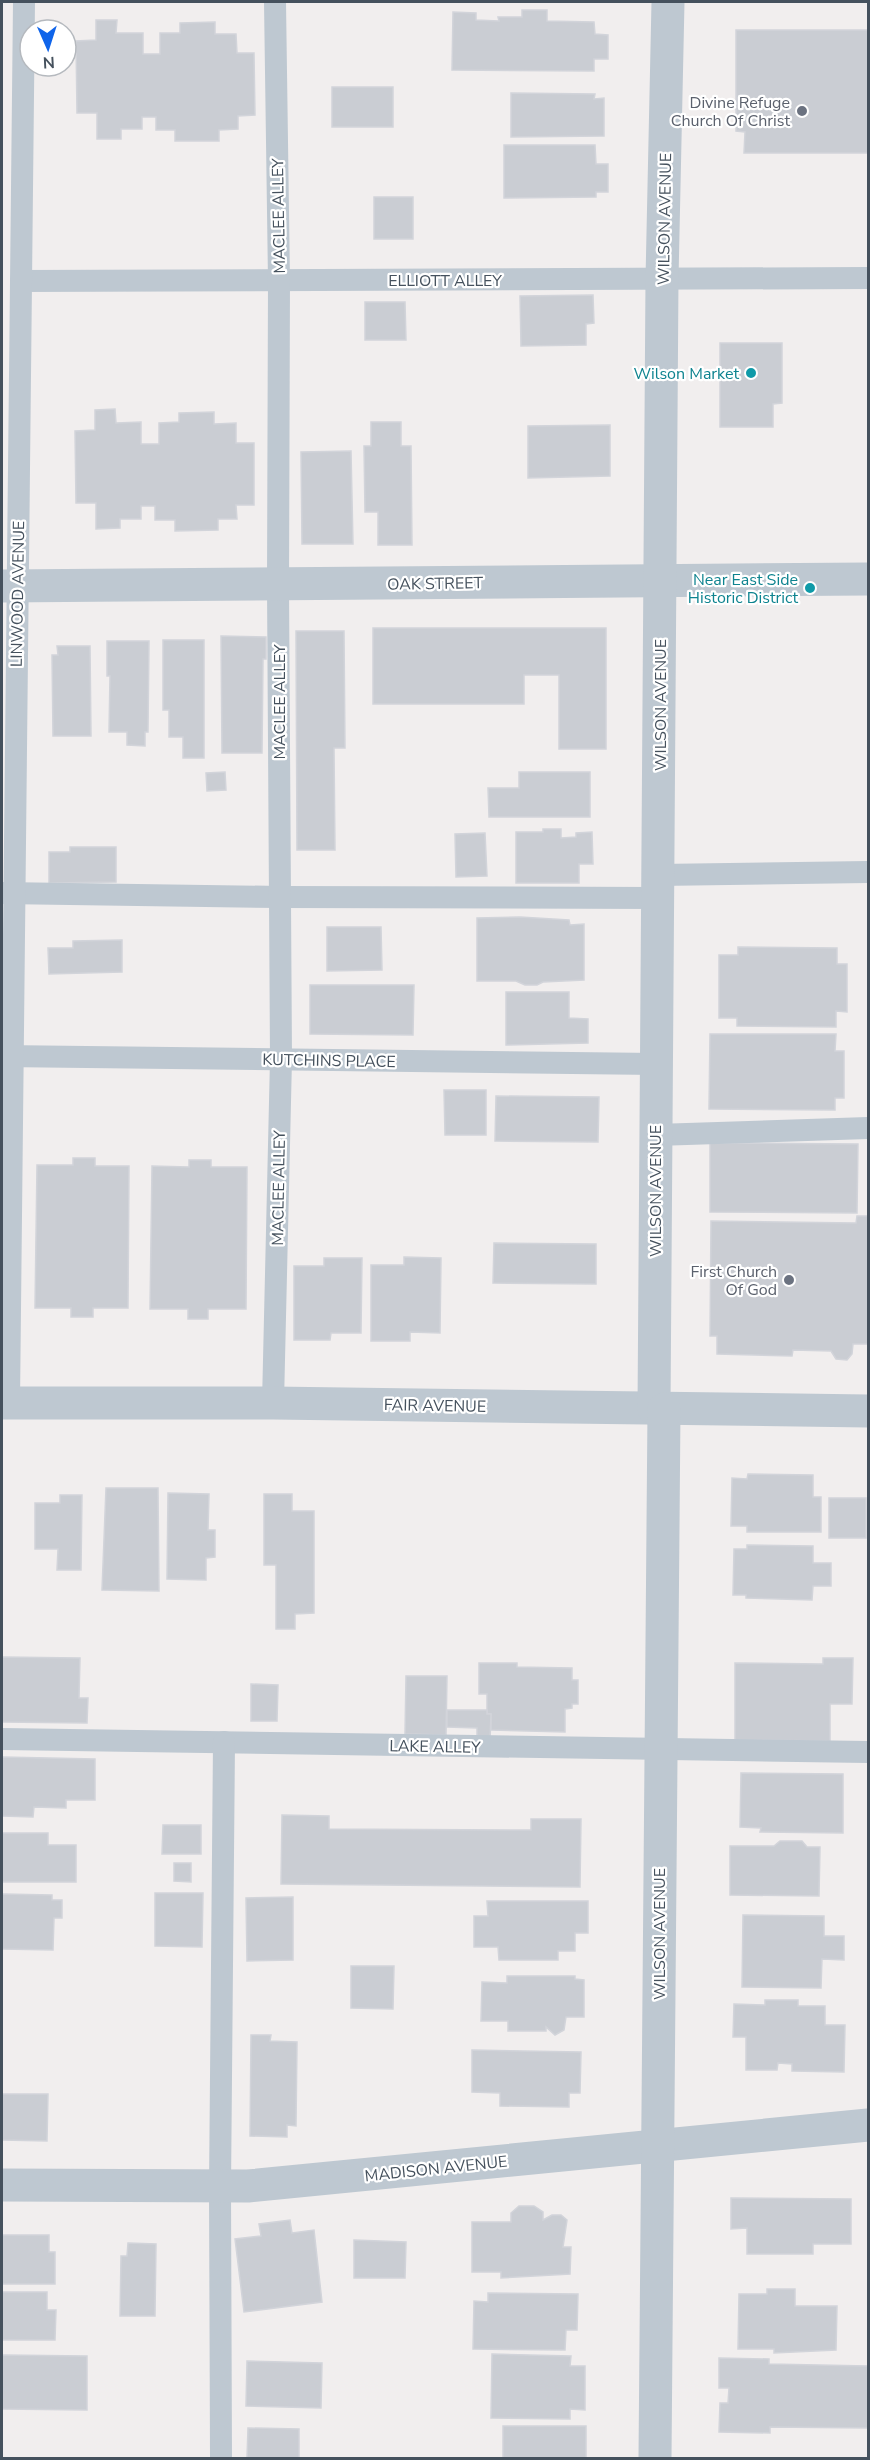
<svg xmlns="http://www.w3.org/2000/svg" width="870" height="2460" viewBox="0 0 870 2460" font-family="'Nunito Sans',sans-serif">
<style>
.building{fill:#cacdd3;stroke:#d2d4da;stroke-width:1.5}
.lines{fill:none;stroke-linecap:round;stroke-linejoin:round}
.lane{stroke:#bec8d1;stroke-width:22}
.street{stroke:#bec8d1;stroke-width:33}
.worship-dot{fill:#6b7280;stroke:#fff;stroke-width:2}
.culture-dot{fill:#0f9aa8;stroke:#fff;stroke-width:2}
.labels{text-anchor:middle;stroke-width:4.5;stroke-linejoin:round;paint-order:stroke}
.worship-label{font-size:16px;fill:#5b616d;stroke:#fff;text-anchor:end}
.street-label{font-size:16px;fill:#45515d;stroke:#fff}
.culture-label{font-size:16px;fill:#0d838f;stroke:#fff;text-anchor:end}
</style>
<rect width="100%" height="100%" fill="#f1eeee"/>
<g class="building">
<path d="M522 10H547V21L594 22 595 34 608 35V59H594V71L452 70 453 12 476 13V20L499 21 498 17H522Z"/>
<path d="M96 20H117L116 33H143V54H160V33H180V23L215 22V34H236L237 53H254L255 115 238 116V129L219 130V141H175V130H156V117H142V129H121V139H97V113H77L76 41 96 40Z"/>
<path d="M736 30H868V153H744L745 132 736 131Z"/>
<rect x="332" y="87" width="61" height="40"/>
<path d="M511 93 595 94 594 99 604 98V136L511 137Z"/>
<path d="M504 145H595L596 164H608V192H596V197L504 198Z"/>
<rect x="374" y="197" width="39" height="42"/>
<path d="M593 295 594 323 586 324V345L521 346 520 296Z"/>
<path d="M365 302H405L406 340H365Z"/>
<path d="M720 343H782V403L773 404V427H720Z"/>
<path d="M115 409 116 423 141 422V444H159V423L179 422V413L214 412V424L236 423V443H254V505H236L237 519H218V530L175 531V520H155V506H141V519H120V528L96 529V503H76L75 431 95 430V410Z"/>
<path d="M371 422H401V446H411L412 545H378V512H365L364 446H371Z"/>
<path d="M610 425V476L528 478V426Z"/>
<path d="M351 451 353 544H302L301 452Z"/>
<path d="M373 628H606V749H559V675H524V704H373Z"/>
<path d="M296 631H344L345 748H334L335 850H297Z"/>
<path d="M221 636 266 637V659H263L262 753H222Z"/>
<path d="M163 640H204V758H183V737H169V710H163Z"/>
<path d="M107 641H149L148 732H145V746L127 745V732H109L110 676H107Z"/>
<path d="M57 646H90L91 736H53L52 655H58Z"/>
<path d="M225 772 226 790 207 791 206 773Z"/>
<path d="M519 772H590V817H489L488 788H519Z"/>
<path d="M543 829H561V838L576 837V833L592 832 593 864H579V883H516V832H543Z"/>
<path d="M485 833 487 876 456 877 455 834Z"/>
<path d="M70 847H116V882L49 883V852H70Z"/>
<path d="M520 917 569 920 570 925 584 924V980L543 982 537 985H525L516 981H477V918Z"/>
<path d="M327 927H381L382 970 327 971Z"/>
<path d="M122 940V972L49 974 48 948H73V941Z"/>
<path d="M738 947 837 948V964H847V1012L836 1011V1027L737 1026V1018H719V955H738Z"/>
<path d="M310 985H414L413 1035 310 1034Z"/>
<path d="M506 992H569V1018L588 1019V1043L506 1045Z"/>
<path d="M710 1034H836L835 1051H844V1098H835V1110L709 1109Z"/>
<path d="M444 1090H486V1135H445Z"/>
<path d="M496 1096 599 1097 598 1142 495 1141Z"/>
<path d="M710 1143 858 1144 857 1213 710 1212Z"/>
<path d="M73 1158H95V1166H129L128 1308H93V1317H71V1308H35L37 1165H73Z"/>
<path d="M189 1160H211V1167H247L246 1309H208V1319H188V1309H150L152 1166 189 1167Z"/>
<path d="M857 1216H868V1344H853L852 1354 847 1360 836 1359 831 1351 793 1350 792 1356 717 1354V1336H710L711 1221 856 1223Z"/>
<path d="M494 1243 596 1244V1284L493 1283Z"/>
<path d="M404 1257 441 1258 440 1333 410 1332V1341H371V1265H404Z"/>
<path d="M324 1258H362L361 1333H331L330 1340H294V1266H324Z"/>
<path d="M748 1474 813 1475V1497H821V1532H747V1526H731L732 1478 747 1479Z"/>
<path d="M106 1488H158L159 1591 102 1590Z"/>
<path d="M168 1493 209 1494 208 1530H215V1557L206 1558V1580L167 1579Z"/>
<path d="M264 1494H292V1511H314V1613L295 1614V1629H276V1565H264Z"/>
<path d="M60 1495H82L81 1570H57L58 1549H35V1503H60Z"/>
<rect x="829" y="1498" width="37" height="40"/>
<path d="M747 1545 813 1546V1563H831V1586H813L812 1600 746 1598V1595H733L734 1549H747Z"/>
<path d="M2 1657 80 1658 79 1698H88L87 1723 2 1722Z"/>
<path d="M823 1658H853L852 1704H830V1741L735 1740V1663L823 1664Z"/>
<path d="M479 1663H517V1667L572 1668V1680H578V1704H572V1708L565 1709V1732L491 1730V1714H487V1694H479Z"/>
<path d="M406 1676H447L446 1735 405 1734Z"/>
<path d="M251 1684 278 1685 277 1721H251Z"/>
<path d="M447 1710H487V1714H491L490 1740H477V1728L447 1727Z"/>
<path d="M2 1757 95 1759V1800H66V1808L34 1807 33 1817 2 1816Z"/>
<path d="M741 1773 843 1774V1833L760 1832 761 1828 740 1827Z"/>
<path d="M282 1815 329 1816V1829L531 1830V1819H581L580 1887 281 1884Z"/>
<path d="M163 1825H201V1854H162Z"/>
<path d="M2 1833H48V1845H76V1882H2Z"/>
<path d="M780 1841H802L807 1847H820L819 1896 730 1895V1846H774Z"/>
<path d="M174 1863H191V1882L174 1881Z"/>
<path d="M155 1893H203L202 1947 155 1946Z"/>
<path d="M2 1894 52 1895V1900H62V1918H54L53 1950 2 1949Z"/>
<path d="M293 1897V1960L247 1961 246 1898Z"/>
<path d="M487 1901H588V1933H575V1951H558V1960H499L498 1947H474V1916H488Z"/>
<path d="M743 1915 824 1916V1936H844V1960L822 1959 821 1988 742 1987Z"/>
<path d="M351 1966H394L393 2009 351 2008Z"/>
<path d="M507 1976H575V1979L584 1980V2017H566L564 2030 555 2035 546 2027V2031H508V2021H481L482 1982 507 1983Z"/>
<path d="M765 2000H798V2006H825V2025H845L844 2072 792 2071V2064L778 2063 777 2070H746V2037H733L734 2004 765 2005Z"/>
<path d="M251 2035H271L270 2041 297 2042 296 2126 287 2125V2137L250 2136Z"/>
<path d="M472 2050 581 2052 580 2093H569V2107L500 2106V2093L472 2092Z"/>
<path d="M2 2094H48L47 2141 2 2140Z"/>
<path d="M731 2198 851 2199V2244H813V2254H747V2228L731 2229Z"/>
<path d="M519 2206H534L543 2212V2220L552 2215H561L567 2220 563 2247H571L570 2274 501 2278V2272H472V2222H511V2213Z"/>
<path d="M290 2220 292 2233 314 2230 322 2302 244 2312 235 2239 261 2236 259 2224Z"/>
<path d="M2 2235H49V2252H55V2284H2Z"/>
<path d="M354 2240 406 2242 405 2278H354Z"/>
<path d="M128 2243 156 2244 155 2316H120L121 2256H127Z"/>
<path d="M767 2289H795V2306H837L836 2350 774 2353V2349H738L739 2294H767Z"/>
<path d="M2 2292H47V2310H56L55 2340H2Z"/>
<path d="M488 2293 578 2294 577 2330H566L565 2350 473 2349 474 2301 488 2302Z"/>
<path d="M492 2354 571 2356 570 2366H585V2410L570 2409V2419L491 2418Z"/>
<path d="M2 2355 87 2356V2410L2 2409Z"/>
<path d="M719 2358 769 2359V2364L868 2366V2428L770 2427V2433L719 2432 720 2403H728L729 2388H719Z"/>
<path d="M247 2361 322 2363 321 2408 246 2406Z"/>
<rect x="503" y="2426" width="83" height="32"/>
<path d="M248 2428 299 2429V2458H247Z"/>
</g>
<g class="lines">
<g class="lane">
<path d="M21 281 868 278"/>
<path d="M658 875 868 872"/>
<path d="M2 893 280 897 658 898"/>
<path d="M2 1056 657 1064"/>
<path d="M656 1135 868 1128"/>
<path d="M9 1403 24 2"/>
<path d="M273 1403 281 1059 278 586 279 281 275 2"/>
<path d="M2 1739 868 1752"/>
<path d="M221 2458 220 2188 224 1742"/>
</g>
<g class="street">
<path d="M2 586 868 579"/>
<path d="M2 1403H273L868 1411"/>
<path d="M654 1409 662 279 668 2"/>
<path d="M2 2185 248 2186 868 2125"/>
<path d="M655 2458 664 1409"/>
</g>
</g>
<g class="worship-dot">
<circle cx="802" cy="111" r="6"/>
<circle cx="789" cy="1280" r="6"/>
</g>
<g class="culture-dot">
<circle cx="751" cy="373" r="6"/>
<circle cx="810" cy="588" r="6"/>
</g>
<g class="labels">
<g class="worship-label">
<text x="790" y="108">Divine Refuge<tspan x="790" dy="18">Church Of Christ</tspan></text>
<text x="777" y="1277">First Church<tspan x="777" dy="18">Of God</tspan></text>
</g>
<g class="street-label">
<text transform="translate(278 216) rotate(-91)" y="6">MACLEE ALLEY</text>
<text transform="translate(664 219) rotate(-89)" y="6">WILSON AVENUE</text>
<text x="445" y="286">ELLIOTT ALLEY</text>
<text transform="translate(435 583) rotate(-1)" y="6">OAK STREET</text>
<text transform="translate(17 594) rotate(-89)" y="6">LINWOOD AVENUE</text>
<text transform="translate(279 702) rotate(-90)" y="6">MACLEE ALLEY</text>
<text transform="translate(660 705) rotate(-90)" y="6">WILSON AVENUE</text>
<text transform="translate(329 1060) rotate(1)" y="6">KUTCHINS PLACE</text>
<text transform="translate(278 1188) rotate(-89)" y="6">MACLEE ALLEY</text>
<text transform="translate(655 1191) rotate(-90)" y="6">WILSON AVENUE</text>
<text transform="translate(435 1405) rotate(1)" y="6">FAIR AVENUE</text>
<text transform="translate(435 1746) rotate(1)" y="6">LAKE ALLEY</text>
<text transform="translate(659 1934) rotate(-90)" y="6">WILSON AVENUE</text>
<text transform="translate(436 2168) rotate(-6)" y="6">MADISON AVENUE</text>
</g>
<g class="culture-label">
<text x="739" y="379">Wilson Market</text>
<text x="798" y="585">Near East Side<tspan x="798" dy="18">Historic District</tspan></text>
</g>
</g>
<rect width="870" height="2460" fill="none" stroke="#45515d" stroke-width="6"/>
<g transform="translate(48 48) rotate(177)"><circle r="28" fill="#ffffff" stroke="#b5b9be" stroke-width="1.5"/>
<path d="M0-4.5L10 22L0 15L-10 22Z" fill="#0f64ea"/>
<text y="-9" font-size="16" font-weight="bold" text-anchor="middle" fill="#45515d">N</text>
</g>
</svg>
